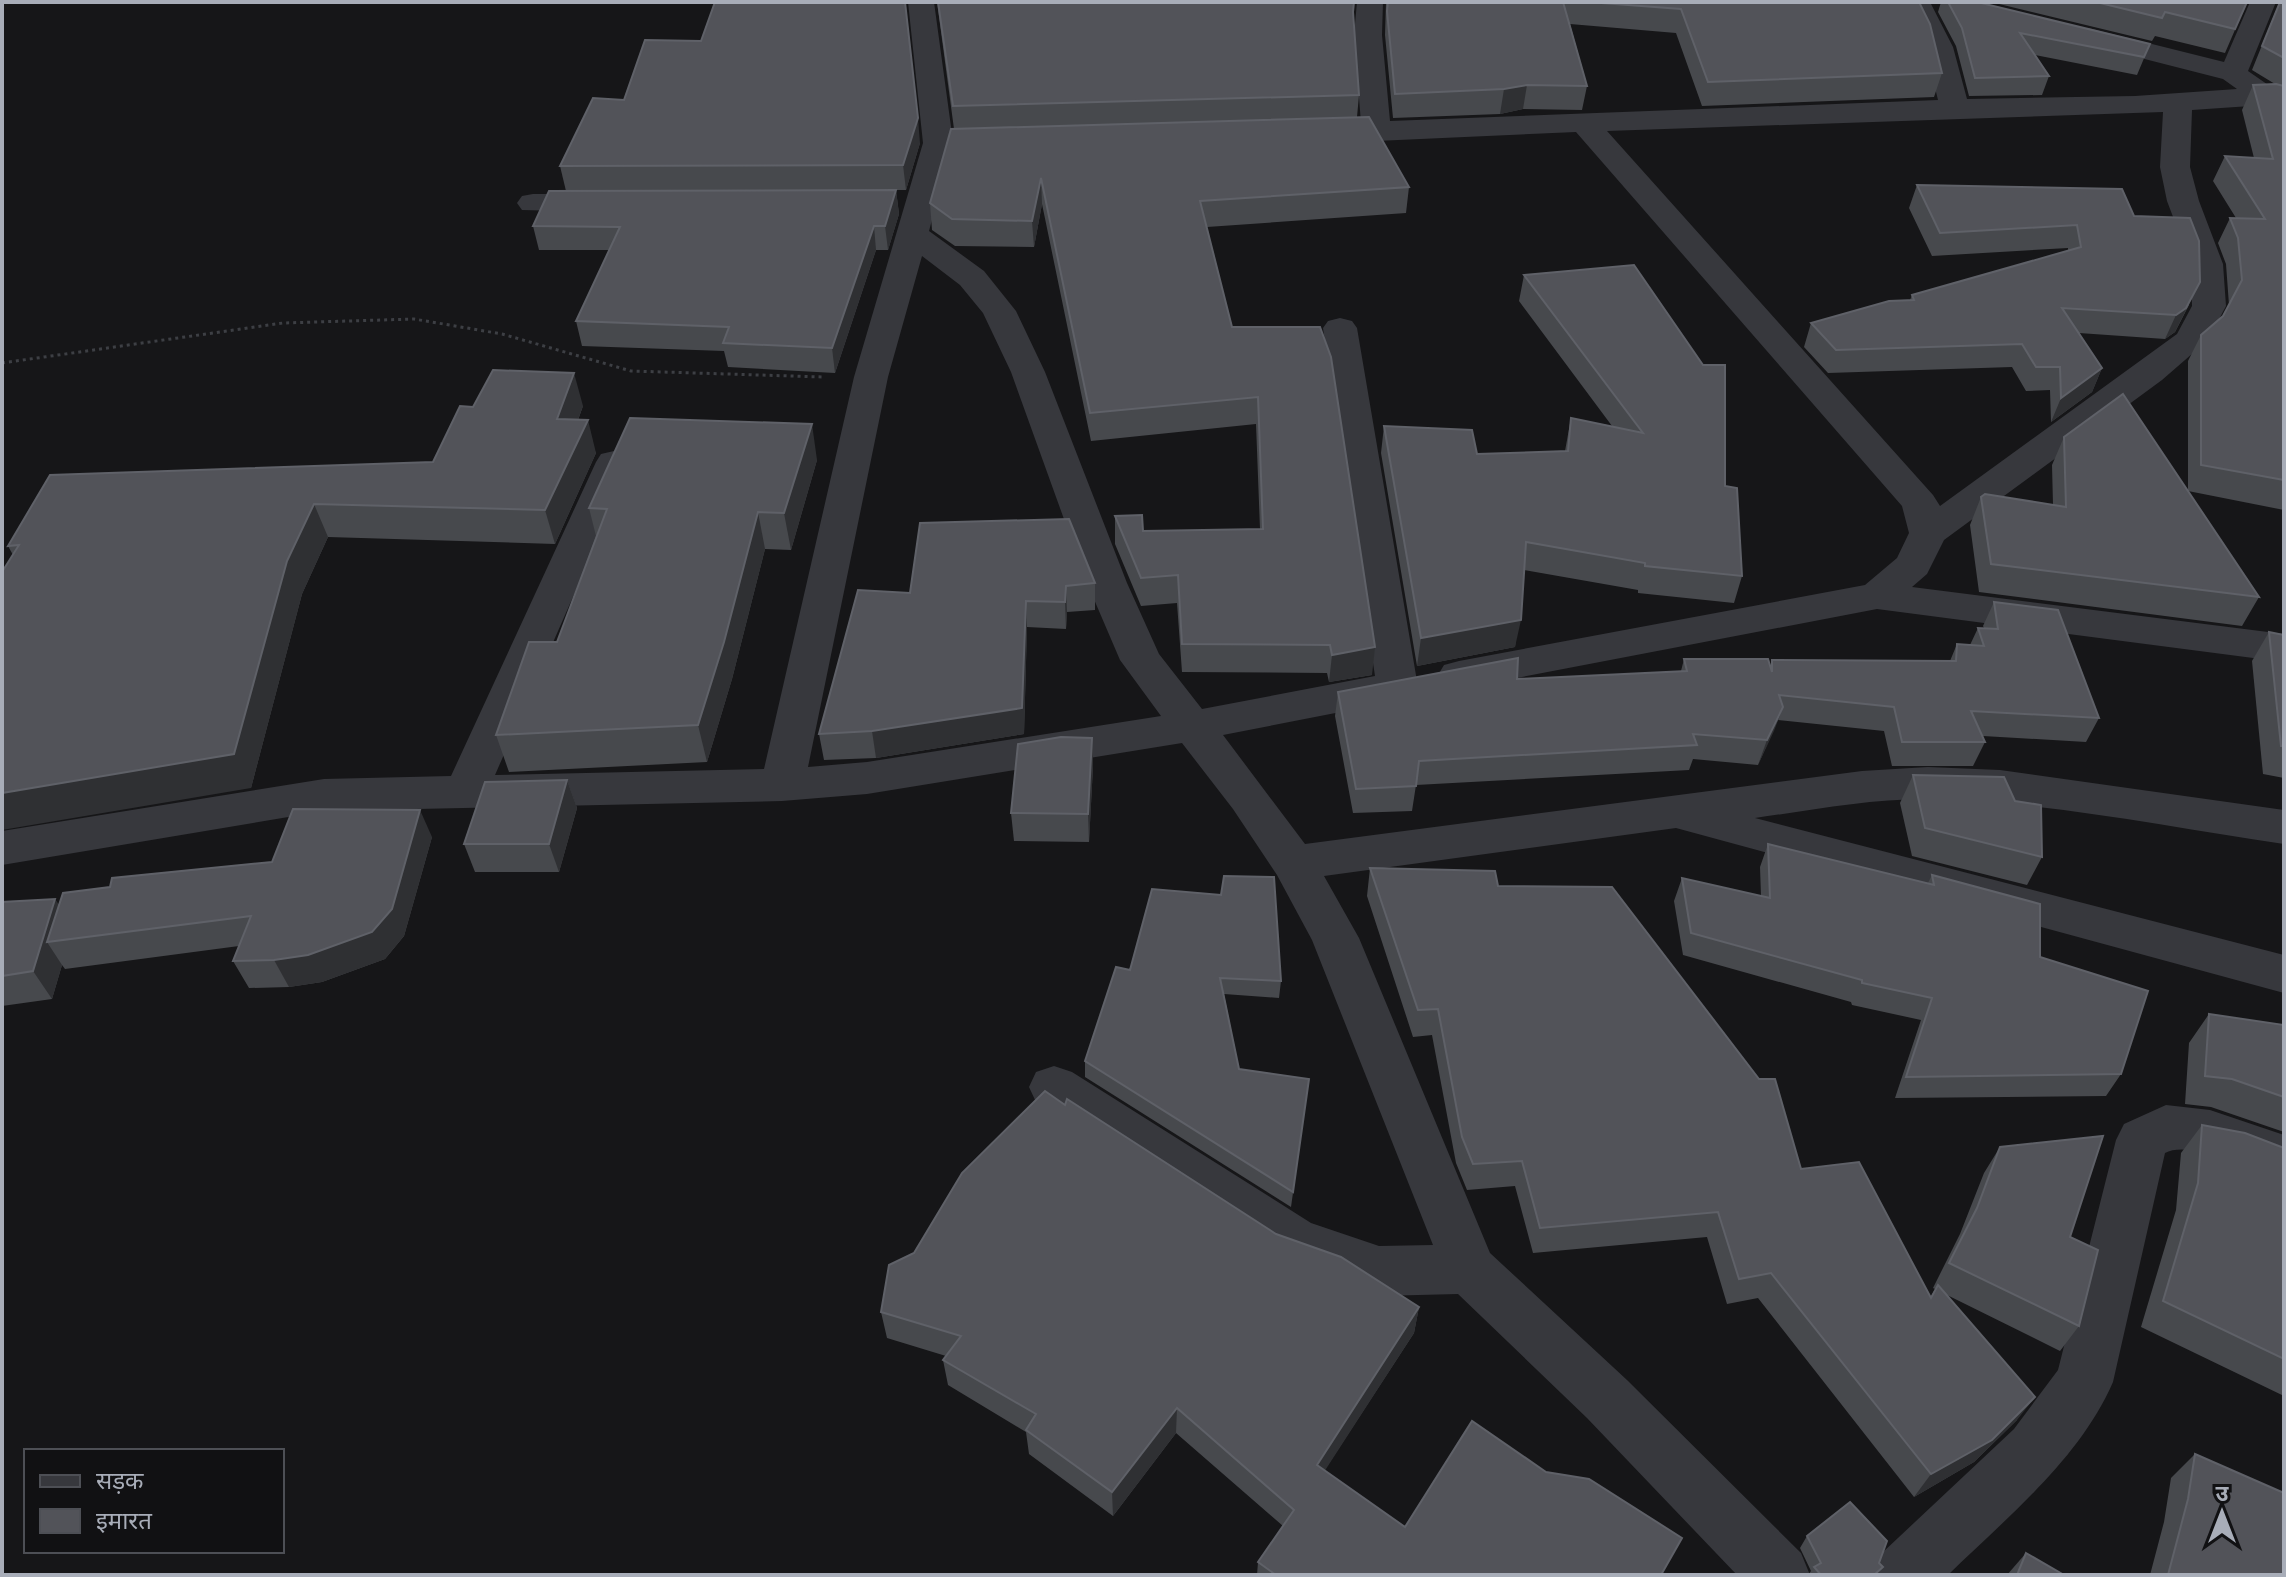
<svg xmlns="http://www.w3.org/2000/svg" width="2286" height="1577" viewBox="0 0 2286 1577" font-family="Montserrat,'Noto Sans Devanagari',sans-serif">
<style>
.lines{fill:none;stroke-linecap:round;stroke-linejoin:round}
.path{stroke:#3d3f44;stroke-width:3;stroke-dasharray:3 4;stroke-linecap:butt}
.minor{fill:#37383d;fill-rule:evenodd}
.wall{fill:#47494d}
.shaded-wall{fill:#2f3033}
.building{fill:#525359;stroke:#5f6168;stroke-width:2}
</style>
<rect width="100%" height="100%" fill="#161618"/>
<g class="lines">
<path class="path" d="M2 363 283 323 414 319 502 334 631 371 823 377"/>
<g class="minor">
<path d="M908 2H934L952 134 1018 136 1022 142 1018 148 950 152 929 231 984 271 1016 311 1045 372 1127 583 1159 654 1202 709 1375 676 1323 328 1328 321 1340 318 1352 321 1357 328 1418 687 1412 697 1397 701 1223 735 1305 844 1862 771 1928 767 2000 770 2284 810V844C2168 827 2050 802 1932 799 1873 798 1813 810 1755 818L2284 955V993L1676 828 1324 876 1359 938 1490 1253 1627 1380 1801 1553 1810 1575H1737L1587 1418 1458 1294 1379 1296 1275 1258 1036 1102 1029 1087 1036 1072 1054 1066 1072 1072 1311 1223 1379 1246 1433 1245 1312 940 1277 875 1233 809 1182 743 867 794 782 801 324 811 2 865V831L324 779 451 776 596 462 601 454 614 451 627 454 632 462 495 775 764 769 854 377 923 143ZM922 256 960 285 983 313 1011 372 1087 583 1120 660 1161 716 867 762 808 767 888 377Z"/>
<path d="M1357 2H1383L1382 35 1390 121 1938 100 1925 47 1904 2H1930L1953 47 1967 99 2135 96 2237 89 2223 79 2078 42 2074 36 2078 30 2088 28 2224 62 2250 2H2276L2248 71 2274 89 2284 92V110L2265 105 2192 110 2190 167 2199 201 2223 264 2226 306 2208 340 2162 380 1944 540 1927 574 1912 587 2284 634V662L1877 609 1459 689 1444 685 1438 675 1444 665 1459 661 1865 585 1897 558 1909 533 1902 506 1576 132 1376 141 1310 139 1305 133 1310 127 1361 123 1354 35ZM2163 112 2160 167 2167 201 2191 264 2192 306 2177 334 1940 506 1933 495 1607 131Z"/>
<path d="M533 194H602L613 196 618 203 613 210 602 212 522 210 517 203 522 196Z"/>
<path d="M2166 1105 2210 1110 2284 1135V1181C2258 1171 2190 1139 2165 1153L2113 1382C2079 1460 2007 1517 1948 1575H1873L1882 1553 2014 1429 2058 1370 2116 1140 2124 1124Z"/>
</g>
</g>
<g class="wall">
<path d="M937 2H1354L1353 13 1359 95 1357 117 1409 187 1406 213 1207 227 1232 327 1372 675 1329 682 1327 673 1182 672 1177 603 1141 606 1115 544V516L1143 531 1260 529 1256 424 1091 441 1042 204 1034 247 955 246 932 230 930 203 954 129Z"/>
<path d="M1386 2H1919L1942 73 1934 97 1702 106 1676 33 1570 24 1587 86 1582 110 1523 109 1500 114 1393 118 1385 35Z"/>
<path d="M1941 2H1977L2150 44 2137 75 2035 55 2049 76 2042 95 1969 96 1956 46 1938 12Z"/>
<path d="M1991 2H2247L2225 53 2155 36 2152 41Z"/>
<path d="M2278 2H2284V510L2188 491 2259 597 2242 626 1979 592 1970 525 1981 497 2053 505 2052 465 2064 437 2188 491V361L2201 335 2223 316 2229 305 2226 264 2218 243 2230 218H2236L2213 181 2225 156 2254 158 2242 110 2253 85 2275 84 2252 70 2279 3Z"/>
<path d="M920 143 906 190 566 191 560 166Z"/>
<path d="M1917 185 2134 216 2189 305 2175 332 2165 339 2079 333 2102 368 2092 392 2051 422 2050 390 2026 391 2012 367 1828 373 1804 347 1811 323 1910 300 1912 295 2068 251V248L1932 256 1909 208Z"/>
<path d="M896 190 899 214 888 250H876L835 373 728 367 724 351 582 346 576 321 609 250H539L533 226Z"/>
<path d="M1524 275 1725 486 1742 576 1734 603 1638 593V590L1524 570 1515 647 1417 666 1381 453 1384 426 1477 454 1565 451 1571 418 1612 426 1519 301Z"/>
<path d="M583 406 578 420 596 453 555 544 328 537 302 594 251 788 13 555 8 546 433 462Z"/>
<path d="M817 460 791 550 765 549 732 679 707 762 509 772 496 735 557 642 596 536 589 508Z"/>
<path d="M1095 583V610L1067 612 1066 629 1027 627 1024 734 876 758 824 760 819 734 910 593Z"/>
<path d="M1994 602 2099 718 2086 742 1983 736 1985 742 1973 766H1892L1884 731 1778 720 1758 765 1693 759 1689 770 1416 785 1412 811 1353 813 1335 716 1338 692 1517 679 1681 671 1684 659 1770 666 1772 660 1950 661 1957 644 1970 645 1978 628H1984L1983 626Z"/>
<path d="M2269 632 2284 635V778L2263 774 2252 661Z"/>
<path d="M1092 738 1093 766 1089 842 1014 841 1011 813Z"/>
<path d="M1913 775 2042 857 2027 885 1912 856 1900 803Z"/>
<path d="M567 780 577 808 559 872H475L464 844Z"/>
<path d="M432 837 404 936 385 959 322 982 289 987 249 988 233 961 239 946 65 969 62 965 52 999 2 1006V902L59 904 110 887Z"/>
<path d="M1768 844 1928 883 1932 875 2040 957 2121 1074 2106 1096 1895 1098 1921 1020 1852 1005 1851 1002 1683 955 1674 901 1682 878 1761 896 1760 867Z"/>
<path d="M1370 868 1498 886 1801 1169 1931 1296 1935 1289 1933 1288 1960 1234 1984 1173 2000 1147 2070 1237 2079 1326 2060 1351 1947 1295 2017 1420 1974 1462 1914 1497 1758 1298 1727 1304 1707 1237 1533 1253 1515 1186 1467 1190 1456 1163 1432 1035 1413 1037 1367 896Z"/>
<path d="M1130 970 1281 981 1279 998 1224 994 1239 1069 1309 1079 1291 1207 1085 1077V1061Z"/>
<path d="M2209 1014 2284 1025V1132L2211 1107 2185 1104 2189 1043Z"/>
<path d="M1065 1105 1276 1234 1419 1307 1414 1333 1324 1471 1405 1527 1661 1575H1257L1258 1562 1283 1526 1176 1433 1113 1516 1029 1454 1026 1432 948 1385 943 1360 946 1356 887 1338 881 1312 914 1253Z"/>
<path d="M2202 1125 2284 1148V1396L2141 1327 2176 1210 2181 1153Z"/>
<path d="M2195 1454 2284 1575H2150L2164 1522 2171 1478Z"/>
<path d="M1807 1536 1879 1563 1877 1575H1808L1811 1571 1800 1548Z"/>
<path d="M2026 1553 2064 1575H2007Z"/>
</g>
<g class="shaded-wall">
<path d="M1527 85 1523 109 1500 114 1504 89Z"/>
<path d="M918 118 920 143 906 190 903 165Z"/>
<path d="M1041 178 1042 204 1034 247 1032 221Z"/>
<path d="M896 190 899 214 888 250 885 226Z"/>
<path d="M874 226 876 250 835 373 832 348Z"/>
<path d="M2200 282 2175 332 2165 339 2176 315Z"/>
<path d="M2102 368 2092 392 2051 422 2061 398Z"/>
<path d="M574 373 583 406 566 452 557 419Z"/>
<path d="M588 420 596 453 555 544 545 510Z"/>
<path d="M812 424 817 460 791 550 784 513Z"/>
<path d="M314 504 328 537 302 594 251 788 2 830V793L287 561Z"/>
<path d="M758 512 765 549 732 679 707 762 698 725Z"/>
<path d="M1066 586 1067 612 1066 629 1065 602Z"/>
<path d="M1026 601 1027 627 1024 734 876 758 872 731Z"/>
<path d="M1521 620 1515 647 1417 666 1421 638Z"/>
<path d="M1375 647 1372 675 1329 682 1332 655Z"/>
<path d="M1783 707 1774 731 1758 765 1767 740Z"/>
<path d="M1092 738 1093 766 1089 842 1088 814Z"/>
<path d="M567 780 577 808 559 872 549 844Z"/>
<path d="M420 810 432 837 404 936 385 959 322 982 289 987 274 960Z"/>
<path d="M55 899 74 926 47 942 62 965 52 999 33 971Z"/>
<path d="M1419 1307 1414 1333 1313 1489 1317 1465Z"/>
<path d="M2035 1397 2017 1420 1974 1462 1914 1497 1931 1474Z"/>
<path d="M1177 1408 1176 1433 1113 1516 1112 1492Z"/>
</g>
<g class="building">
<path d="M715 2H905L918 118 903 165 560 166 593 98 624 100 645 40 701 41Z"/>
<path d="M938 2H1354L1353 12 1359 95 953 106Z"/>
<path d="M1388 2H1563L1587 86 1527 85 1504 89 1395 94 1387 11Z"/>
<path d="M1588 2H1919L1930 24 1942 73 1708 82 1681 9Z"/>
<path d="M1948 2H1977L2150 44 2144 57 2020 33 2049 76 1975 78 1962 28Z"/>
<path d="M2096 2H2247L2235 29 2165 12 2162 18Z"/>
<path d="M2280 2H2284V58L2262 46Z"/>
<path d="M2276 84 2284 86V480L2201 465V335L2223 316 2242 280 2238 238 2230 218 2265 219 2225 156 2273 159 2253 85Z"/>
<path d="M1369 117 1409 187 1200 201 1232 327H1320L1331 357 1375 647 1332 655 1330 645 1182 644 1178 575 1141 578 1115 516 1142 515 1143 531 1263 529 1258 397 1090 413 1041 178 1032 221 952 219 930 203 951 129Z"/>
<path d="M1917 185 2122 189 2134 216 2190 218 2199 241 2200 282 2186 308 2176 315 2062 308 2102 368 2061 398 2060 367H2036L2022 344 1836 350 1811 323 1889 301 1914 300 1912 295 2081 247 2077 225 1940 233Z"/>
<path d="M896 190 885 226H874L832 348 723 343 729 327 576 321 620 227 533 226 549 191Z"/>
<path d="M1634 265 1703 365H1725V486L1737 488 1742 576 1645 566V563L1526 542 1521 620 1421 638 1384 426 1472 430 1477 454 1568 451 1571 418 1643 433 1524 275Z"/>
<path d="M493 370 574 373 557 419 588 420 545 510 314 504 287 561 234 754 2 793V572L19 545 8 546 50 475 433 462 460 406 473 407Z"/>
<path d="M2123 394 2259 597 1991 564 1981 497 1985 494 2066 507 2064 437Z"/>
<path d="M630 418 812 424 784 513 758 512 724 642 698 725 496 735 529 642H557L607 509 589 508Z"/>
<path d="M1069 519 1095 583 1066 586 1065 602 1026 601 1022 708 872 731 819 734 858 590 910 593 920 523Z"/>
<path d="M1994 602 2058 610 2099 718 1971 711 1985 742H1902L1894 707 1779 695 1783 707 1767 740 1693 734 1697 745 1419 761 1416 786 1356 789 1338 692 1518 658 1517 679 1687 671 1684 659H1768L1772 672V660L1956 661 1957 644 1984 646 1978 628 1998 629Z"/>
<path d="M2269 632 2284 635V746H2281Z"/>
<path d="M1061 737 1092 738 1088 814 1011 813 1018 744Z"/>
<path d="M1913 775 2004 777 2015 801 2041 805 2042 857 1925 828Z"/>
<path d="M567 780 549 844H464L485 782Z"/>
<path d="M293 809 420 810 392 909 372 932 308 955 274 960 233 961 251 916 47 942 63 893 110 887 112 878 272 862Z"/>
<path d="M1768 844 1934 885 1932 875 2040 904V957L2148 991 2121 1074 1906 1077 1932 998 1862 983V980L1691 933 1682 878 1770 898Z"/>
<path d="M1370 868 1495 871 1498 886 1612 887 1759 1079H1775L1801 1169 1859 1162 1931 1298 1938 1285 2035 1397 1992 1440 1931 1474 1771 1273 1739 1279 1718 1212 1540 1228 1522 1161 1473 1164 1462 1137 1438 1009 1418 1010Z"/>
<path d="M1224 876 1274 877 1281 981 1220 978 1239 1069 1309 1079 1293 1192 1085 1061 1116 967 1130 970 1152 889 1221 895Z"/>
<path d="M55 899 33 971 2 976V902Z"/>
<path d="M2209 1014 2284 1025V1097L2232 1079 2205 1076Z"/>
<path d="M1045 1091 1065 1105 1067 1099 1276 1234 1341 1257 1419 1307 1317 1465 1405 1527 1472 1421 1546 1472 1589 1479 1682 1538 1661 1575H1276L1258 1562 1294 1510 1177 1408 1112 1492 1026 1430 1036 1414 943 1360 961 1336 881 1312 889 1265 914 1253 962 1173Z"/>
<path d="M2202 1125 2245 1133 2284 1148V1359L2163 1301 2198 1183Z"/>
<path d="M2103 1136 2070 1237 2098 1250 2079 1326 1949 1263 1977 1208 2000 1147Z"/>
<path d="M2195 1454 2284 1493V1575H2168L2188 1499Z"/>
<path d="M1850 1502 1887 1541 1879 1563 1883 1567 1874 1575H1821L1814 1567 1821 1563 1807 1536Z"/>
<path d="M2026 1553 2064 1575H2017Z"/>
</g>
<rect width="2286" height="1577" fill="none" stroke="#a8adb8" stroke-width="8"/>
<rect x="24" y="1449" width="260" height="104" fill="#111113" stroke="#4d4f55" stroke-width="2"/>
<rect x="40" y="1475" width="40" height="12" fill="#37383d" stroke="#4d4f55" stroke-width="2"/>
<text x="96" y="1489" font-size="24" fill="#a8adb8">सड़क</text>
<rect x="40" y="1509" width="40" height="24" fill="#525359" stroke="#4d4f55" stroke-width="2"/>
<text x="96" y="1529" font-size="24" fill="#a8adb8">इमारत</text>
<g transform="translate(2222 1513)" stroke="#111113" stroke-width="6" paint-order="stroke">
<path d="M0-6L14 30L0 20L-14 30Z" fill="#a8adb8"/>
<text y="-12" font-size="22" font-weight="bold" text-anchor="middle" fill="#a8adb8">उ</text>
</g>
</svg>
